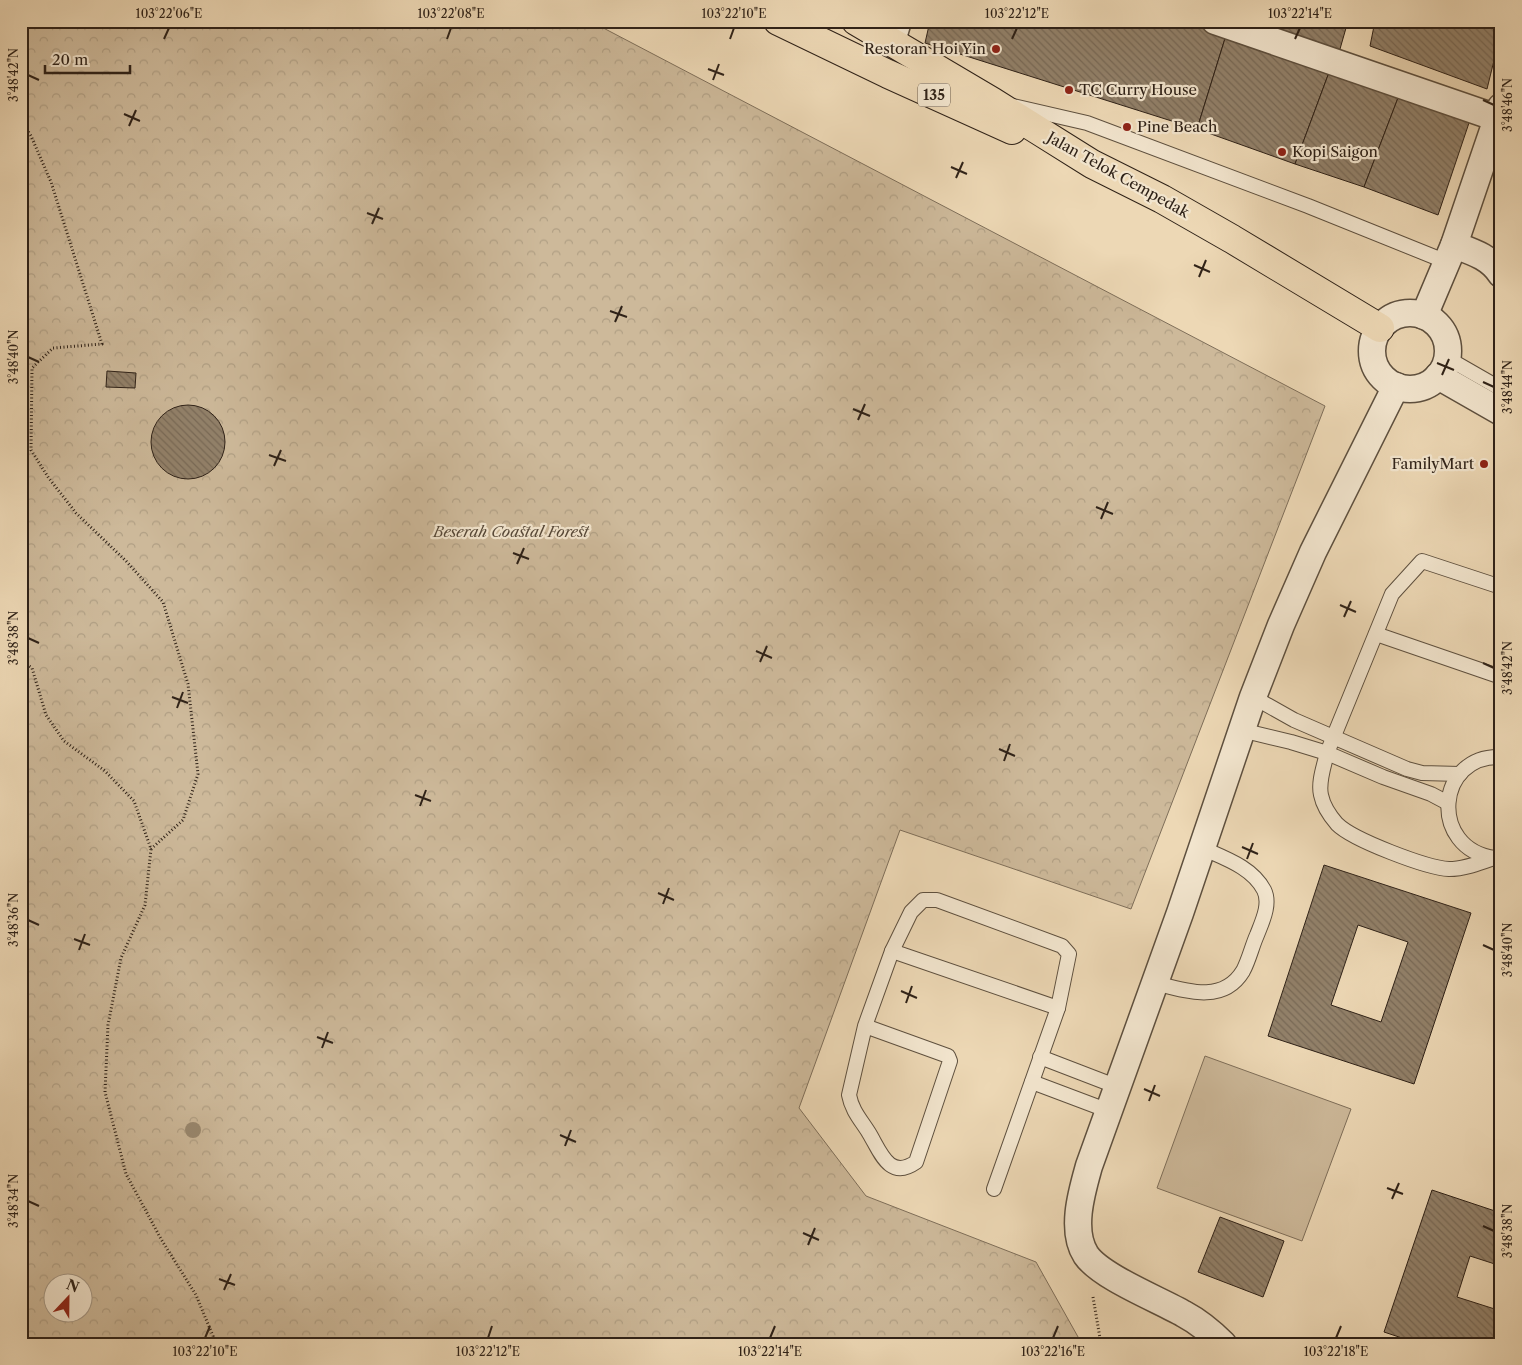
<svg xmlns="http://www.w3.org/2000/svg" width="1522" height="1365" viewBox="0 0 1522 1365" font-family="'Libre Caslon Text',serif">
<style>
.forest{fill:url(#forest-crowns);stroke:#7e6e59;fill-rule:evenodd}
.garden{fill:#cdb99a;stroke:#7e6e59}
.building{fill:url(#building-back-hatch);stroke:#2f2218;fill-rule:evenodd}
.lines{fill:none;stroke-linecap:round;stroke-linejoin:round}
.lane-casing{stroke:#5e503f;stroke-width:16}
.street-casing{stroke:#5e503f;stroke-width:29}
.primary-casing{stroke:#2f2218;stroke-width:30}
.path{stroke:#2f2218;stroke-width:3;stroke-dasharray:1 2.5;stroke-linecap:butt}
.lane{stroke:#f3e6cf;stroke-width:14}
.street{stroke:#f3e6cf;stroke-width:26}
.primary{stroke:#edd8b5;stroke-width:28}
.tree{fill:#9a8970}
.ticks{fill:none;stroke:#2f2218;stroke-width:2}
.poi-dot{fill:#8f2418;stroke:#f3e6cf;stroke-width:2}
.labels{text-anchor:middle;stroke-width:4.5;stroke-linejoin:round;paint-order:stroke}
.shield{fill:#f3e6cf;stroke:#6a5d4f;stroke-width:1}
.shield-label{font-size:14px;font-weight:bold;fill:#2f2218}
.poi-label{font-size:15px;fill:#2f2218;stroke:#f3e6cf;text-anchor:start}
.street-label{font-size:15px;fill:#2f2218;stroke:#f3e6cf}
.park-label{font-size:15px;font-style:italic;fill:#564838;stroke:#f3e6cf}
.neatline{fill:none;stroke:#2f2218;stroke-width:2}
.ticks-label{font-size:12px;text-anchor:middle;fill:#2f2218}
</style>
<defs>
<pattern id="forest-crowns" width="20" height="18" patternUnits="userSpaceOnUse" patternTransform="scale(1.25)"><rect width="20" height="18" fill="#cdb99a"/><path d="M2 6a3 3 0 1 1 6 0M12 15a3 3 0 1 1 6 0" fill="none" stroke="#b09f84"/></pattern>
<pattern id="building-back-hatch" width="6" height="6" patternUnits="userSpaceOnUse" patternTransform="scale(1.25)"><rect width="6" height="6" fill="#92816a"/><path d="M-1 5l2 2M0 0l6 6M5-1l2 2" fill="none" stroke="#786956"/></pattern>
</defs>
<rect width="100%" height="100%" fill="#edd8b5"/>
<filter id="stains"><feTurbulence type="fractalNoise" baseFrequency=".004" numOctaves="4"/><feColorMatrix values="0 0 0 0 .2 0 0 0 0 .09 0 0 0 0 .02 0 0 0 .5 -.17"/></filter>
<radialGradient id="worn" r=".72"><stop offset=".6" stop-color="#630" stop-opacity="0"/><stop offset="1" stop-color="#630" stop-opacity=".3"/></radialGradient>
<path class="forest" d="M21 21H590L1325 406 1131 909 900 830 799 1108 866 1196 1036 1262 1082 1344H21ZM52 1282H82V1312H52Z"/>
<path class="garden" d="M1205 1056 1351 1109 1302 1241 1157 1188Z"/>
<g class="building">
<path d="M930 21H1193L1227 32 1197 129 925 43Z"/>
<path d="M1225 21H1348L1338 56Z"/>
<path d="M1375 21H1501V32L1487 89 1370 46Z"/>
<path d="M1227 32 1331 67 1295 164 1197 129Z"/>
<path d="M1331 67 1401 90 1364 187 1295 164Z"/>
<path d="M1401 90 1472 114 1438 215 1364 187Z"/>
<path d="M107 371 136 373 135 388 106 387Z"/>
<circle cx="188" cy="442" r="37"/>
<path d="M1324 865 1471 913 1414 1084 1268 1036ZM1358 925 1408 942 1381 1022 1331 1005Z"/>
<path d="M1432 1190 1501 1213V1266L1470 1256 1457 1297 1501 1311V1344H1420L1384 1332Z"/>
<path d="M1220 1217 1284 1241 1263 1297 1198 1272Z"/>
</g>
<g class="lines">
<defs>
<g id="lane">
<path d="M1013 106 1087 123 1308 206 1447 262"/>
<path d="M1447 358 1501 389"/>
<path d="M1376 634 1501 677"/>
<path d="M1253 697 1294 720 1407 769 1422 773 1460 774"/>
<path d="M1241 730 1291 742 1327 753 1383 777 1431 794 1448 803"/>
<path d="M1494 858C1480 863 1464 869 1449 869 1427 868 1353 840 1337 824 1330 816 1323 805 1321 795 1318 782 1324 766 1327 753L1392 594 1422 561 1501 587"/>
<path d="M1495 858C1428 849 1436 754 1501 757"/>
<path d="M892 951 1058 1008"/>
<path d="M1156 983C1186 991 1223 1004 1243 971 1249 960 1252 946 1257 935 1262 922 1271 904 1264 890 1252 867 1224 858 1202 848"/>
<path d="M865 1026 948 1056 950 1061 916 1162C889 1181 880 1151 869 1133 861 1120 852 1111 849 1095L865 1026 892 951 911 912 923 900H937L1062 946 1069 954 1058 1008 994 1189"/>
<path d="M1040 1057 1118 1087"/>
<path d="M1032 1082 1109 1111"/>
</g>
<g id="street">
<path d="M1215 21 1497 118"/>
<path d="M892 41 898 21"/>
<path d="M1454 245C1473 252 1490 257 1501 274"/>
<circle cx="1410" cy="351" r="38"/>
<path d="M1424 316 1454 245 1501 107"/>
<path d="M1438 376 1501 412"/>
<path d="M1223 1344C1211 1332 1199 1322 1184 1314 1160 1300 1101 1277 1086 1255 1070 1230 1082 1191 1089 1166L1180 913 1253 697 1281 625 1313 552 1396 386"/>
</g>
<g id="primary">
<path d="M778 21 888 74 1012 130"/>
<path d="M856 21 993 102 1092 164 1162 199 1232 239 1380 328"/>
</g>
</defs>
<use href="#lane" class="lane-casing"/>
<use href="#street" class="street-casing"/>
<use href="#primary" class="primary-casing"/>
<g class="path">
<path d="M21 120 31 136 51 182 102 344 53 348 32 368 31 450 48 477 76 513 126 561 163 602 188 684 198 774 183 820 151 849"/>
<path d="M21 660 32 668 46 715 64 741 105 771 134 801 151 849 145 905 121 958 108 1025 105 1092 126 1174 161 1239 196 1295 213 1336 211 1344"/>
<path d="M1093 1297 1101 1344"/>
</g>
<use href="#lane" class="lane"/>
<use href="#street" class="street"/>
<use href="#primary" class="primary"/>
</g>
<circle class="tree" cx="193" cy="1130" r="8"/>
<path class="ticks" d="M164 39 169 28M447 39 451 28M730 39 734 28M1012 39 1017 28M1295 39 1300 28M708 69 724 75M28 75 39 80M713 80 719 64M1483 100 1494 105M124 114 140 121M129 126 136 110M951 167 967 174M956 178 963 162M367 213 383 219M372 224 379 208M1194 265 1210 272M1199 277 1206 260M610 311 627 317M615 322 622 306M28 357 39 362M1437 363 1454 370M1442 375 1449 359M1483 382 1494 387M853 409 870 416M858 420 865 404M269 455 286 461M274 466 281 450M1096 507 1113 514M1101 519 1108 502M513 553 529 559M517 564 524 548M1340 605 1356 612M1344 617 1351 601M28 638 39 643M756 651 772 658M760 662 767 646M1483 663 1494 668M172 697 188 703M177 708 183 692M999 749 1015 756M1004 761 1010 744M415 795 431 801M420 806 426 790M1242 847 1258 854M1247 859 1253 843M658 893 674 900M663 904 669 888M28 920 39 925M74 939 90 945M1483 945 1494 950M79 950 85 934M901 991 917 998M906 1003 912 986M317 1037 333 1043M322 1048 328 1032M1144 1089 1160 1096M1149 1101 1155 1085M560 1135 576 1142M565 1146 571 1130M1387 1188 1403 1194M1392 1199 1399 1183M28 1201 39 1206M1483 1226 1494 1231M803 1233 819 1240M808 1245 815 1228M219 1279 235 1285M224 1290 231 1274M205 1338 210 1326M488 1338 492 1326M770 1338 775 1326M1053 1338 1058 1326M1336 1338 1341 1326"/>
<g class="poi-dot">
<circle cx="996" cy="49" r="5"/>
<circle cx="1069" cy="90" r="5"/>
<circle cx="1127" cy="127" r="5"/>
<circle cx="1282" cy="152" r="5"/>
<circle cx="1484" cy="464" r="5"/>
</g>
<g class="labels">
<rect class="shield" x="918" y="83.5" width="32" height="23" rx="4"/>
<g class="shield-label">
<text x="934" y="100">135</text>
</g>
<g class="poi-label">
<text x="986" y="54" text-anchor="end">Restoran Hoi Yin</text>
<text x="1079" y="95">TC Curry House</text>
<text x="1137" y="132">Pine Beach</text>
<text x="1292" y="157">Kopi Saigon</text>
<text x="1474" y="469" text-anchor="end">FamilyMart</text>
</g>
<g class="street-label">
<text transform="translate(1118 175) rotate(29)" y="5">Jalan Telok Cempedak</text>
</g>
<g class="park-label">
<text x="511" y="537">Beserah Coastal Forest</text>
</g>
</g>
<rect width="1522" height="1365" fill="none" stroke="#edd8b5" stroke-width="55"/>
<g transform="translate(68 1298) rotate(22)"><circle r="24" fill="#f3e6cf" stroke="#a59886"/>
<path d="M0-4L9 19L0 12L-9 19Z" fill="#8f2418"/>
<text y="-8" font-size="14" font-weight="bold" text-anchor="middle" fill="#2f2218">N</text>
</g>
<path d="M45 65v8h85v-8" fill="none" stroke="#2f2218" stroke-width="2.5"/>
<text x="52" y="65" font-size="15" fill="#2f2218" stroke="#f3e6cf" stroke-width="4" paint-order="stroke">20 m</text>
<rect x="28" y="28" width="1466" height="1310" class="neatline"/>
<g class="ticks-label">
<text x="169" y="18">103°22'06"E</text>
<text x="451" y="18">103°22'08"E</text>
<text x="734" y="18">103°22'10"E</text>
<text x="1017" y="18">103°22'12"E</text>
<text x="1300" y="18">103°22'14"E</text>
<text transform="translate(14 75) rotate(-90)" y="4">3°48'42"N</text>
<text transform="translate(1508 105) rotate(-90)" y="4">3°48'46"N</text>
<text transform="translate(14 357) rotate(-90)" y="4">3°48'40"N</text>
<text transform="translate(1508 387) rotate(-90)" y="4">3°48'44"N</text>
<text transform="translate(14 638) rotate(-90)" y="4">3°48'38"N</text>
<text transform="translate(1508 668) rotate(-90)" y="4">3°48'42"N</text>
<text transform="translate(14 920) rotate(-90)" y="4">3°48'36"N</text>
<text transform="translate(1508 950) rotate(-90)" y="4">3°48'40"N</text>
<text transform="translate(14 1201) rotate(-90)" y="4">3°48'34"N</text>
<text transform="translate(1508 1231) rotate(-90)" y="4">3°48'38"N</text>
<text x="205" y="1356">103°22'10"E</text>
<text x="488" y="1356">103°22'12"E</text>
<text x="770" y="1356">103°22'14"E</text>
<text x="1053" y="1356">103°22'16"E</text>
<text x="1336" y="1356">103°22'18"E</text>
</g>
<rect width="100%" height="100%" filter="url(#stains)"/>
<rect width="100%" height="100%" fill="url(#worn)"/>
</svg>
